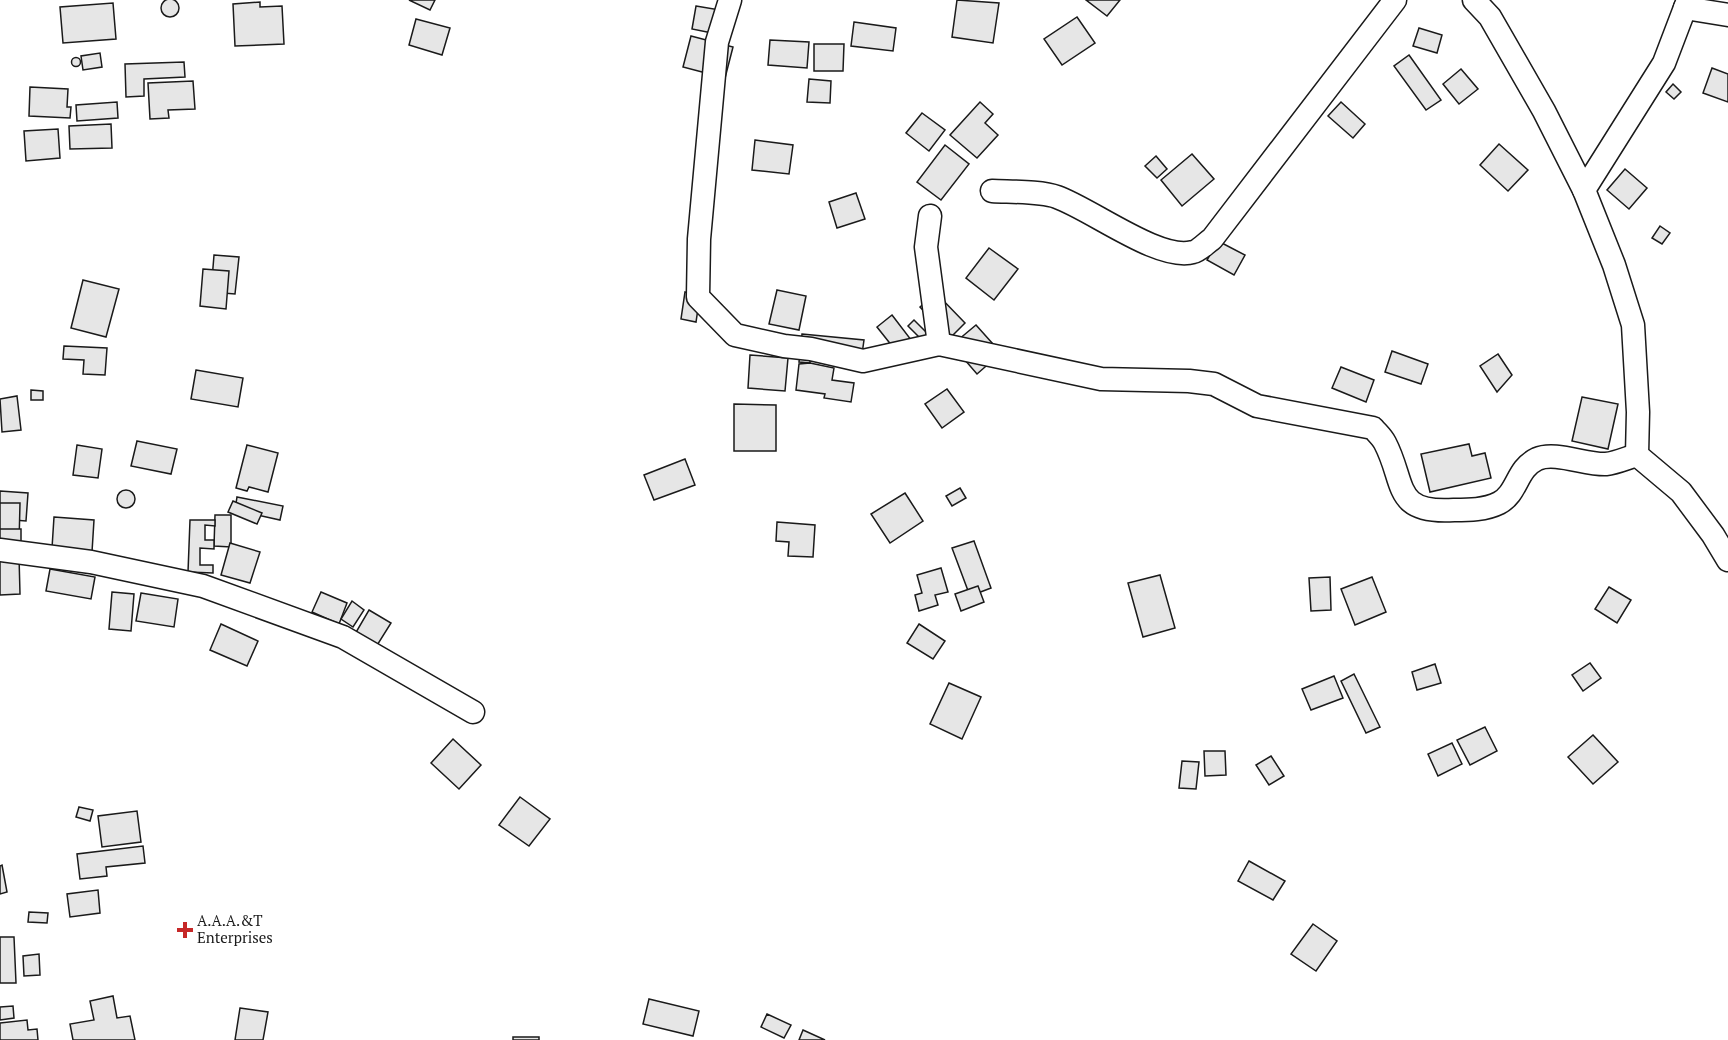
<svg xmlns="http://www.w3.org/2000/svg" width="1728" height="1040" viewBox="0 0 1728 1040" font-family="'PT Serif',serif">
<style>
.building{fill:#e6e6e6;stroke:#1a1a1a;stroke-width:1.5}
.lines{fill:none;stroke-linecap:round;stroke-linejoin:round}
.minor-casing{stroke:#1a1a1a;stroke-width:25}
.minor{stroke:#fff;stroke-width:22}
.poi-dot{fill:#c62828;stroke:#fff;stroke-width:2}
.labels{text-anchor:middle;stroke-width:4.5;stroke-linejoin:round;paint-order:stroke}
.poi-label{font-size:15px;fill:#1a1a1a;stroke:#fff;text-anchor:start}
</style>
<rect width="100%" height="100%" fill="#fff"/>
<g class="building">
<circle cx="170" cy="8" r="9"/>
<path d="M409 0H435L430 10Z"/>
<path d="M957 0 999 3 993 43 952 37Z"/>
<path d="M1086 0H1120L1107 16Z"/>
<path d="M260 2V7L282 6 284 44 235 46 233 4Z"/>
<path d="M113 3 116 39 63 43 60 7Z"/>
<path d="M696 6 732 12 727 36 692 29Z"/>
<path d="M1077 17 1095 43 1062 65 1044 39Z"/>
<path d="M416 19 450 28 442 55 409 45Z"/>
<path d="M854 22 896 28 893 51 851 46Z"/>
<path d="M1419 28 1442 35 1437 53 1413 46Z"/>
<path d="M691 36 733 47 725 78 683 67Z"/>
<path d="M770 40 809 42 807 68 768 65Z"/>
<path d="M814 44H844L843 71H814Z"/>
<path d="M100 53 102 67 83 70 81 56Z"/>
<path d="M1409 55 1441 100 1426 110 1394 66Z"/>
<circle cx="76" cy="62" r="4.5"/>
<path d="M184 62 185 77 144 79V96L126 97 125 64Z"/>
<path d="M1712 68 1728 74V102L1703 93Z"/>
<path d="M1461 69 1478 89 1459 104 1443 84Z"/>
<path d="M809 79 831 81 830 103 807 102Z"/>
<path d="M193 81 195 109 168 110 169 118 150 119 148 83Z"/>
<path d="M1673 84 1681 92 1674 99 1666 92Z"/>
<path d="M30 87 68 89 67 107H71L70 118 29 116Z"/>
<path d="M117 102 118 118 77 121 76 105Z"/>
<path d="M980 102 993 114 985 123 998 135 977 158 950 135Z"/>
<path d="M1341 102 1365 124 1353 138 1328 116Z"/>
<path d="M922 113 945 130 929 151 906 133Z"/>
<path d="M111 124 112 148 70 149 69 126Z"/>
<path d="M58 129 60 158 26 161 24 131Z"/>
<path d="M755 140 793 145 789 174 752 170Z"/>
<path d="M1499 144 1528 170 1508 191 1480 165Z"/>
<path d="M945 145 969 164 941 200 917 182Z"/>
<path d="M1192 154 1214 179 1182 206 1161 180Z"/>
<path d="M1156 156 1167 169 1157 178 1145 166Z"/>
<path d="M1625 169 1647 188 1629 209 1607 190Z"/>
<path d="M856 193 865 219 837 228 829 202Z"/>
<path d="M1660 226 1670 233 1662 244 1652 238Z"/>
<path d="M1218 241 1245 255 1234 275 1207 260Z"/>
<path d="M989 248 1018 269 994 300 966 278Z"/>
<path d="M214 255 239 257 235 294 211 292Z"/>
<path d="M203 269 229 271 226 309 200 306Z"/>
<path d="M83 280 119 289 106 337 71 328Z"/>
<path d="M777 290 806 296 799 330 769 324Z"/>
<path d="M685 292 700 295 696 322 681 319Z"/>
<path d="M936 293 965 323 935 353 908 326 914 320 927 333 936 324 920 307Z"/>
<path d="M892 315 915 345 900 356 877 327Z"/>
<path d="M976 325 1001 353 977 374 952 345Z"/>
<path d="M802 334 864 340 861 361 810 350V363L799 362Z"/>
<path d="M64 346 107 348 105 375 83 374 84 360 63 359Z"/>
<path d="M1392 351 1428 364 1421 384 1385 372Z"/>
<path d="M1498 354 1512 375 1497 392 1480 366Z"/>
<path d="M750 355 788 358 785 391 748 388Z"/>
<path d="M810 363 834 368 832 380 854 383 851 402 824 398 825 394 796 390 799 364Z"/>
<path d="M1341 367 1374 380 1366 402 1332 388Z"/>
<path d="M196 370 243 378 238 407 191 399Z"/>
<path d="M947 389 964 412 942 428 925 404Z"/>
<path d="M31 390 43 391V400H31Z"/>
<path d="M17 396 21 430 2 432 0 399Z"/>
<path d="M1582 397 1618 404 1608 449 1572 441Z"/>
<path d="M734 404 776 405V451H734Z"/>
<path d="M137 441 177 449 171 474 131 466Z"/>
<path d="M1469 444 1472 456 1485 453 1491 478 1430 492 1421 454Z"/>
<path d="M77 445 102 449 98 478 73 475Z"/>
<path d="M247 445 278 453 268 492 249 487 247 491 236 488Z"/>
<path d="M685 459 695 485 654 500 644 475Z"/>
<path d="M960 488 966 498 952 506 946 496Z"/>
<circle cx="126" cy="499" r="9"/>
<path d="M0 491 28 493 26 521 0 519Z"/>
<path d="M905 493 923 521 890 543 871 514Z"/>
<path d="M237 497 283 506 280 520 235 510Z"/>
<path d="M233 501 262 513 257 524 228 512Z"/>
<path d="M0 503H20L19 544H0Z"/>
<path d="M215 515H231V547L214 546Z"/>
<path d="M54 517 94 520 92 552 52 548Z"/>
<path d="M190 520H215V526L205 525V540H214V549L200 548V565H213V573L188 572Z"/>
<path d="M777 522 815 525 813 557 788 556 789 542 776 541Z"/>
<rect x="0" y="529" width="21" height="15"/>
<path d="M974 541 991 588 970 596 952 548Z"/>
<path d="M230 543 260 552 250 583 221 575Z"/>
<path d="M0 556H19L20 594 0 595Z"/>
<path d="M941 568 948 592 935 595 938 605 919 611 915 595 922 593 917 575Z"/>
<path d="M50 569 95 577 91 599 46 591Z"/>
<path d="M1160 575 1175 628 1143 637 1128 583Z"/>
<path d="M1330 577 1331 610 1311 611 1309 578Z"/>
<path d="M1372 577 1386 612 1355 625 1341 589Z"/>
<path d="M978 586 984 602 961 611 955 594Z"/>
<path d="M1609 587 1631 600 1617 623 1595 609Z"/>
<path d="M112 592 134 594 131 631 109 629Z"/>
<path d="M321 592 347 603 339 624 312 612Z"/>
<path d="M141 593 178 599 174 627 136 621Z"/>
<path d="M352 601 364 610 353 627 341 619Z"/>
<path d="M369 610 391 623 376 647 355 634Z"/>
<path d="M221 624 258 641 247 666 210 650Z"/>
<path d="M919 624 945 641 933 659 907 643Z"/>
<path d="M1590 663 1601 678 1583 691 1572 675Z"/>
<path d="M1435 664 1441 683 1417 690 1412 672Z"/>
<path d="M1354 674 1380 727 1366 733 1341 681Z"/>
<path d="M1334 676 1343 698 1311 710 1302 689Z"/>
<path d="M949 683 981 697 962 739 930 724Z"/>
<path d="M1485 727 1497 751 1470 765 1457 740Z"/>
<path d="M1593 735 1618 762 1593 784 1568 757Z"/>
<path d="M453 739 481 765 459 789 431 763Z"/>
<path d="M1452 743 1462 764 1438 776 1428 754Z"/>
<path d="M1204 751H1225L1226 775 1205 776Z"/>
<path d="M1271 756 1284 776 1269 785 1256 765Z"/>
<path d="M1182 761 1199 762 1196 789 1179 788Z"/>
<path d="M520 797 550 819 529 846 499 825Z"/>
<path d="M79 807 93 810 90 821 76 817Z"/>
<path d="M137 811 141 842 102 847 98 816Z"/>
<path d="M143 846 145 863 106 867 107 876 80 879 77 854Z"/>
<path d="M1249 861 1285 881 1273 900 1238 881Z"/>
<path d="M2 865 7 892 0 894V866Z"/>
<path d="M98 890 100 913 70 917 67 894Z"/>
<path d="M29 912 48 913 47 923 28 922Z"/>
<path d="M1313 924 1337 941 1316 971 1291 954Z"/>
<path d="M0 937H14L16 983H0Z"/>
<path d="M39 954 40 975 24 976 23 956Z"/>
<path d="M113 996 117 1018 130 1016 135 1040H73L70 1024 94 1020 90 1001Z"/>
<path d="M649 999 699 1011 693 1036 643 1024Z"/>
<path d="M13 1006 14 1018 0 1020V1007Z"/>
<path d="M240 1008 268 1012 263 1040H235Z"/>
<path d="M767 1014 791 1025 784 1038 761 1027Z"/>
<path d="M27 1020 28 1030 37 1029 38 1040H0V1023Z"/>
<path d="M803 1030 825 1040H799Z"/>
<rect x="513" y="1037" width="26" height="3"/>
</g>
<g class="lines">
<defs>
<g id="minor">
<path d="M730 0 717 42 699 239 698 297 735 335 784 346 811 349 863 361 939 344 1101 379 1189 381 1214 384 1257 406 1373 428C1377 433 1382 437 1385 443 1406 483 1392 514 1454 510 1469 510 1485 510 1499 503 1518 493 1516 469 1537 459 1555 451 1586 465 1606 464 1616 463 1627 458 1637 455"/>
<path d="M1474 0 1490 17 1544 111 1584 190 1614 265 1633 325 1638 412 1637 455 1681 492 1713 535 1728 560"/>
<path d="M1685 8 1728 15"/>
<path d="M1584 190 1664 63 1688 0"/>
<path d="M992 191C1010 192 1041 191 1057 197 1091 209 1160 262 1193 252 1199 251 1206 243 1212 239L1395 0"/>
<path d="M930 216 926 247 939 344"/>
<path d="M0 550 91 562 203 586 343 637 473 712"/>
</g>
</defs>
<use href="#minor" class="minor-casing"/>
<use href="#minor" class="minor"/>
</g>
<path class="poi-dot" d="M182 921h6v6h6v6h-6v6h-6v-6h-6v-6h6z"/>
<g class="labels">
<g class="poi-label">
<text x="197" y="926">A.A.A.&amp;T<tspan x="197" dy="17">Enterprises</tspan></text>
</g>
</g>
</svg>
